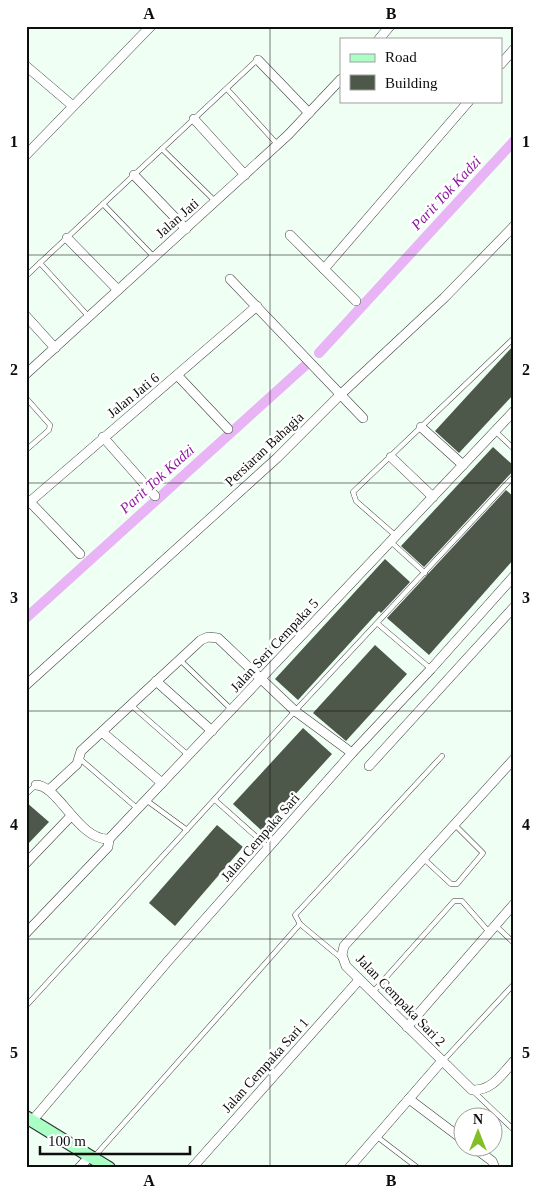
<svg xmlns="http://www.w3.org/2000/svg" width="540" height="1194" viewBox="0 0 540 1194" font-family="Georgia,serif">
<style>
.lines{fill:none;stroke-linecap:round;stroke-linejoin:round}
.canal{stroke:#e9b4f6;stroke-width:10}
.building{fill:#4d574a}
.lane-casing{stroke:#414141;stroke-width:5.5}
.street-casing{stroke:#414141;stroke-width:10}
.secondary-casing{stroke:#303030;stroke-width:14}
.lane{stroke:#fff;stroke-width:4.5}
.street{stroke:#fff;stroke-width:9}
.secondary{stroke:#aaffc5;stroke-width:12}
.grid{fill:none;stroke:#0e0e0e;stroke-width:1;stroke-opacity:0.55}
.labels{text-anchor:middle;stroke-width:5;stroke-linejoin:round;paint-order:stroke}
.street-label{font-size:14px;fill:#0e0e0e;stroke:#fff}
.water-label{font-size:15px;font-style:italic;fill:#8e17a0;stroke:#fff}
.neatline{fill:none;stroke:#0e0e0e;stroke-width:2}
.grid-label{font-size:16px;text-anchor:middle;font-weight:bold;fill:#0e0e0e}
</style>
<rect width="100%" height="100%" fill="#effff3"/>
<g class="lines">
<g class="canal">
<path d="M319 353 514 141"/>
<path d="M26 618 308 363"/>
</g>
</g>
<g class="building">
<path d="M514 345V394L459 453 435 431Z"/>
<path d="M493 447 514 466V470L424 567 401 546Z"/>
<path d="M506 490 514 497V559L429 655 387 618Z"/>
<path d="M385 559 410 582 381 613 379 611 298 700 275 679Z"/>
<path d="M375 645 407 674 346 741 313 713Z"/>
<path d="M303 728 332 754 262 831 233 804Z"/>
<path d="M26 802 49 822 26 846Z"/>
<path d="M217 825 243 847 175 926 149 903Z"/>
</g>
<g class="lines">
<defs>
<g id="lane">
<path d="M227 89 277 144"/>
<path d="M162 149 216 202"/>
<path d="M103 204 154 257"/>
<path d="M40 263 89 317"/>
<path d="M26 276 257 60"/>
<path d="M26 398 50 425 49 430 26 450"/>
<path d="M495 431 514 449"/>
<path d="M396 536 356 501 353 492 514 338"/>
<path d="M391 542 425 573"/>
<path d="M378 624 431 669"/>
<path d="M180 660 232 710"/>
<path d="M131 705 188 755"/>
<path d="M79 758 138 809"/>
<path d="M26 794 36 785"/>
<path d="M146 800 187 830"/>
<path d="M215 800 269 848"/>
<path d="M424 859 451 884H457L483 853 455 825"/>
<path d="M495 925 514 943"/>
<path d="M341 958 300 924 295 915 442 756"/>
<path d="M373 992 454 901H462L489 932"/>
<path d="M26 1006 295 711 514 476"/>
<path d="M442 1062 514 984"/>
<path d="M473 1091 514 1130"/>
<path d="M376 1136 418 1168"/>
<path d="M94 1157 300 924"/>
</g>
<g id="street">
<path d="M379 39 390 26"/>
<path d="M258 60 309 113"/>
<path d="M501 64 514 49"/>
<path d="M26 66 73 106"/>
<path d="M194 119 245 175"/>
<path d="M26 155 151 26"/>
<path d="M134 175 186 229"/>
<path d="M290 235 356 301"/>
<path d="M67 238 118 290"/>
<path d="M324 269 469 101"/>
<path d="M230 279 363 418"/>
<path d="M26 316 55 348"/>
<path d="M26 374 288 135 341 79"/>
<path d="M178 376 228 429"/>
<path d="M421 427 463 465"/>
<path d="M103 437 155 496"/>
<path d="M391 457 433 497"/>
<path d="M30 502 80 554"/>
<path d="M26 505 257 306"/>
<path d="M156 681 212 731"/>
<path d="M26 685 277 458 340 395 444 298 514 226"/>
<path d="M102 732 162 783"/>
<path d="M514 759 344 946 342 955 346 966 472 1090C492 1091 501 1075 514 1061"/>
<path d="M369 766 514 607"/>
<path d="M36 785C58 785 79 841 109 839L514 411"/>
<path d="M49 790 77 764 81 751 201 640 208 637 218 638 295 711 352 753"/>
<path d="M26 863 71 816"/>
<path d="M26 933 108 847 109 839"/>
<path d="M407 1027 514 904"/>
<path d="M409 1099 462 1139"/>
<path d="M32 1121 168 961 352 753 431 669 514 576"/>
<path d="M472 1146 492 1161 495 1168"/>
<path d="M79 1168 90 1156"/>
<path d="M192 1168 359 980"/>
<path d="M349 1168 441 1062"/>
</g>
<path id="secondary" d="M26 1117 109 1168"/>
</defs>
<use href="#lane" class="lane-casing"/>
<use href="#street" class="street-casing"/>
<use href="#secondary" class="secondary-casing"/>
<use href="#lane" class="lane"/>
<use href="#street" class="street"/>
<use href="#secondary" class="secondary"/>
</g>
<path class="grid" d="M270 26V1168M26 255H514M26 483H514M26 711H514M26 939H514"/>
<g class="labels">
<g class="street-label">
<text transform="translate(177 218) rotate(-41)" y="5">Jalan Jati</text>
<text transform="translate(133 395) rotate(-39)" y="5">Jalan Jati 6</text>
<text transform="translate(264 449) rotate(-43)" y="5">Persiaran Bahagia</text>
<text transform="translate(274 645) rotate(-47)" y="5">Jalan Seri Cempaka 5</text>
<text transform="translate(260 837) rotate(-49)" y="5">Jalan Cempaka Sari</text>
<text transform="translate(401 1000) rotate(46)" y="5">Jalan Cempaka Sari 2</text>
<text transform="translate(265 1065) rotate(-48)" y="5">Jalan Cempaka Sari 1</text>
</g>
<g class="water-label">
<text transform="translate(446 193) rotate(-47)" y="5">Parit Tok Kadzi</text>
<text transform="translate(157 479) rotate(-42)" y="5">Parit Tok Kadzi</text>
</g>
</g>
<rect width="540" height="1194" fill="none" stroke="#ffffff" stroke-width="55"/>
<rect x="340" y="38" width="162" height="65" fill="#ffffff" stroke="#9f9f9f"/>
<rect x="350" y="54" width="25" height="8" fill="#aaffc5" stroke="#9f9f9f"/>
<text x="385" y="62" font-size="15" fill="#0e0e0e">Road</text>
<rect x="350" y="75" width="25" height="15" fill="#4d574a" stroke="#9f9f9f"/>
<text x="385" y="88" font-size="15" fill="#0e0e0e">Building</text>
<g transform="translate(478 1132)"><circle r="24" fill="#ffffff" stroke="#9f9f9f"/>
<path d="M0-4L9 19L0 12L-9 19Z" fill="#84be26"/>
<text y="-8" font-size="14" font-weight="bold" text-anchor="middle" fill="#0e0e0e">N</text>
</g>
<path d="M40 1146v8h150v-8" fill="none" stroke="#0e0e0e" stroke-width="2.5"/>
<text x="48" y="1146" font-size="15" fill="#0e0e0e" stroke="#ffffff" stroke-width="4" paint-order="stroke">100 m</text>
<rect x="28" y="28" width="484" height="1138" class="neatline"/>
<g class="grid-label">
<text x="149" y="19">A</text>
<text x="391" y="19">B</text>
<text x="14" y="147">1</text>
<text x="526" y="147">1</text>
<text x="14" y="375">2</text>
<text x="526" y="375">2</text>
<text x="14" y="603">3</text>
<text x="526" y="603">3</text>
<text x="14" y="830">4</text>
<text x="526" y="830">4</text>
<text x="14" y="1058">5</text>
<text x="526" y="1058">5</text>
<text x="149" y="1186">A</text>
<text x="391" y="1186">B</text>
</g>
</svg>
